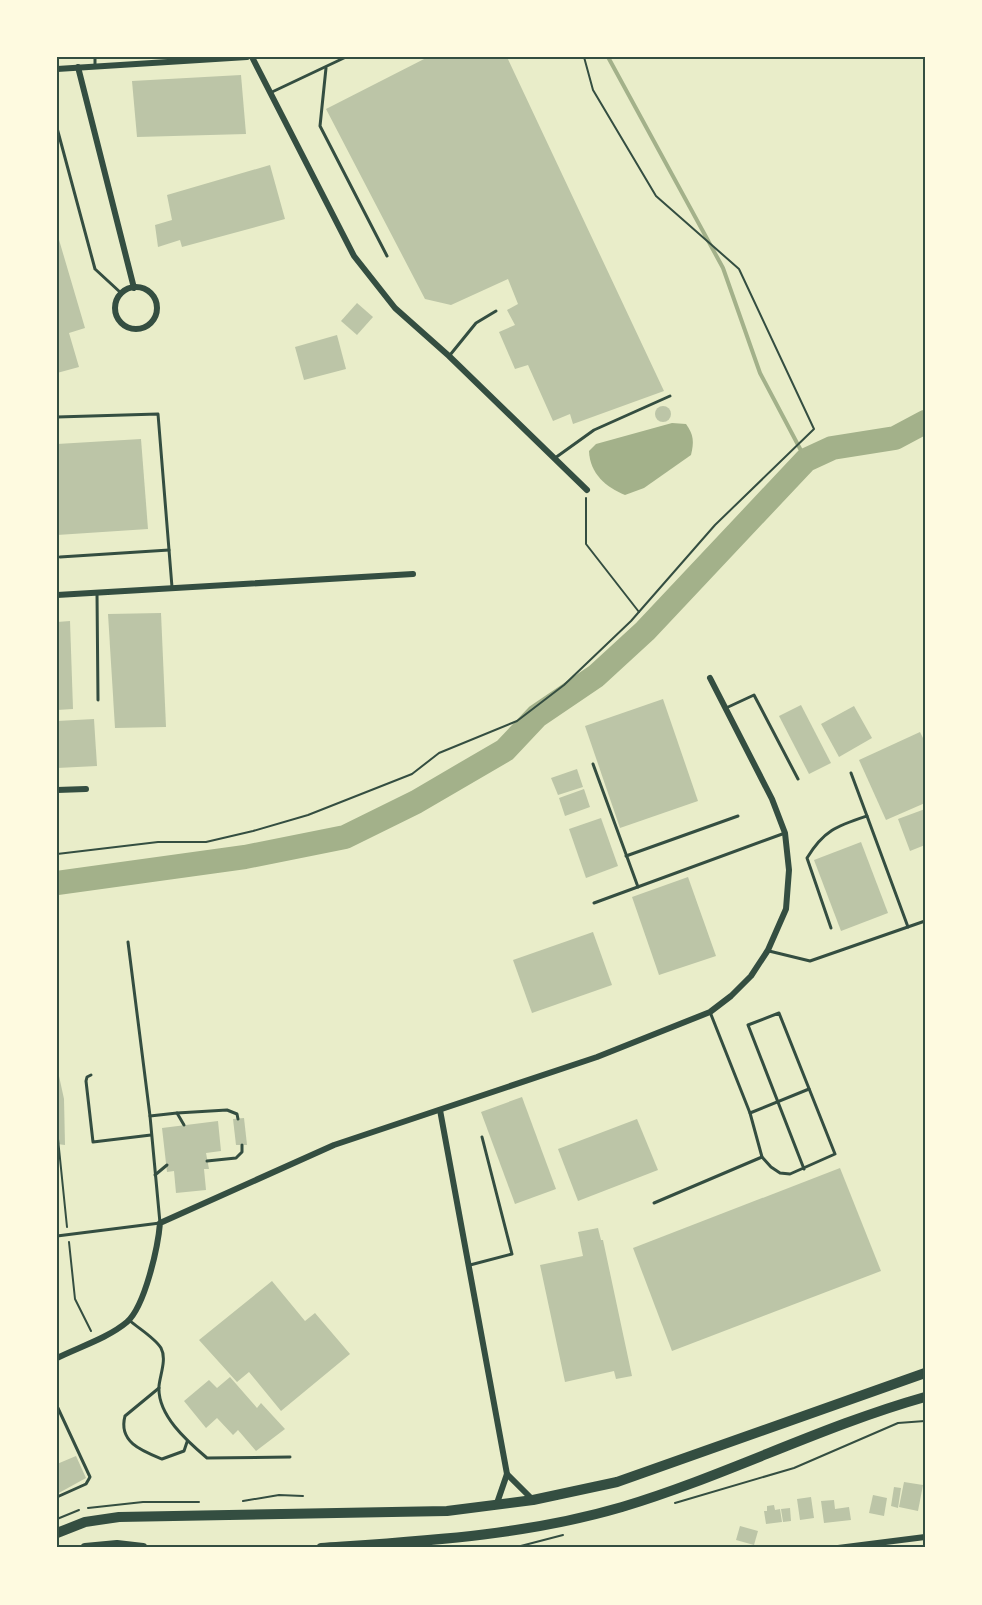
<svg xmlns="http://www.w3.org/2000/svg" width="982" height="1605" viewBox="0 0 982 1605" font-family="Quicksand,sans-serif">
<style>
.water{fill:#a3b18a}
.lines{fill:none;stroke-linecap:round;stroke-linejoin:round}
.stream{stroke:#a3b18a;stroke-width:4}
.river{stroke:#a3b18a;stroke-width:24}
.building{fill:#bcc5a7}
.path{stroke:#344e41;stroke-width:2}
.service{stroke:#344e41;stroke-width:3}
.minor{stroke:#344e41;stroke-width:6}
.primary{stroke:#344e41;stroke-width:10}
.neatline{fill:none;stroke:#344e41;stroke-width:2}
</style>
<rect width="100%" height="100%" fill="#e9edc9"/>
<path class="water" d="M672 423 686 424C694 435 694 442 691 455L644 488 625 495C606 487 590 474 589 451L596 444Z"/>
<g class="lines">
<path class="stream" d="M608 57 723 268 760 373 806 460"/>
<path class="river" d="M57 883 245 857 345 837 416 802 505 750 537 716 596 676 645 631 806 460 832 448 895 438 925 422"/>
</g>
<g class="building">
<path d="M428 57H507L664 391 573 424 570 414 553 421 528 365 515 369 499 332 515 325 507 310 518 304 508 279 451 305 425 299 326 109Z"/>
<path d="M241 75 246 134 137 137 132 81Z"/>
<path d="M270 165 285 219 182 247 180 240 158 247 155 225 172 220 167 195Z"/>
<path d="M57 233 85 328 69 333 79 367 57 373Z"/>
<path d="M357 303 373 317 357 335 341 321Z"/>
<path d="M337 335 346 369 304 380 295 347Z"/>
<circle cx="663" cy="414" r="8"/>
<path d="M141 439 148 529 57 535V444Z"/>
<path d="M161 613 166 727 115 728 108 614Z"/>
<path d="M70 621 73 709 57 710V622Z"/>
<path d="M663 699 698 801 620 828 585 726Z"/>
<path d="M801 705 831 763 809 774 779 716Z"/>
<path d="M854 706 872 738 839 757 821 724Z"/>
<path d="M94 719 97 766 57 768V721Z"/>
<path d="M920 732 925 742V803L886 820 859 760Z"/>
<path d="M577 769 583 787 558 795 551 778Z"/>
<path d="M584 789 590 807 565 816 559 798Z"/>
<path d="M925 809V845L910 851 898 819Z"/>
<path d="M601 818 618 866 586 878 569 829Z"/>
<path d="M861 842 888 913 841 931 814 860Z"/>
<path d="M688 877 716 956 659 975 632 897Z"/>
<path d="M593 932 612 985 532 1013 513 960Z"/>
<path d="M57 1067 64 1099 65 1145 57 1144Z"/>
<path d="M522 1097 556 1189 515 1204 481 1112Z"/>
<path d="M244 1118 247 1145H236L233 1119Z"/>
<path d="M637 1119 658 1170 578 1201 558 1149Z"/>
<path d="M218 1121 221 1151 206 1153 209 1169H204L206 1190 176 1193 174 1171 167 1172 162 1128Z"/>
<path d="M840 1168 881 1271 672 1351 633 1248Z"/>
<path d="M598 1228 601 1240H603L632 1376 616 1379 614 1371 565 1382 540 1265 583 1256 578 1232Z"/>
<path d="M272 1281 305 1321 315 1313 350 1354 281 1411 249 1372 237 1382 199 1340Z"/>
<path d="M230 1377 257 1408 261 1403 285 1429 256 1451 238 1430 233 1435 217 1418 206 1428 184 1401 209 1380 217 1388Z"/>
<path d="M76 1456 86 1478 57 1494V1464Z"/>
<path d="M904 1482 923 1485 918 1511 899 1507Z"/>
<path d="M894 1487 901 1488 898 1508 891 1506Z"/>
<path d="M873 1495 887 1498 884 1516 869 1513Z"/>
<path d="M811 1497 814 1518 800 1520 797 1499Z"/>
<path d="M834 1500 835 1509 849 1507 851 1520 824 1523 821 1501Z"/>
<path d="M774 1505 775 1510 780 1509 782 1522 766 1524 764 1511H767V1506Z"/>
<path d="M790 1508 791 1521 783 1522 781 1509Z"/>
<path d="M740 1526 758 1531 754 1545 736 1540Z"/>
</g>
<g class="lines">
<g class="path">
<path d="M586 498V544L639 612"/>
<path d="M57 854 158 842H206L253 831 308 815 412 774 439 753 517 721 564 685 631 621 715 525 814 429 739 269 656 196 593 90 584 57"/>
<path d="M58 1139 67 1227"/>
<path d="M69 1242 75 1299 91 1331"/>
<path d="M243 1501 279 1495 303 1496"/>
<path d="M675 1503 794 1468 898 1423 925 1421"/>
<path d="M88 1508 143 1502H199"/>
<path d="M57 1519 79 1510"/>
<path d="M513 1548 563 1535"/>
</g>
<g class="service">
<path d="M95 57V66"/>
<path d="M326 68 320 126 387 256"/>
<path d="M272 92 346 57"/>
<path d="M57 128 95 269 121 293"/>
<path d="M450 355 476 323 496 311"/>
<path d="M57 417 158 414 172 587"/>
<path d="M555 458 594 430 670 396"/>
<path d="M60 557 169 550"/>
<path d="M97 593 98 700"/>
<path d="M726 708 754 695 798 779"/>
<path d="M593 764 638 887"/>
<path d="M851 773 867 816"/>
<path d="M626 856 738 816"/>
<path d="M594 903 785 833"/>
<path d="M831 928 807 858C824 830 837 826 867 816L908 927"/>
<path d="M769 951 810 961 925 921"/>
<path d="M710 1012 750 1113 762 1157 771 1167 780 1173 790 1174 835 1154 779 1013 748 1025 804 1169"/>
<path d="M91 1075 87 1077 86 1081 93 1142 151 1135"/>
<path d="M177 1113 227 1110 237 1114 238 1119"/>
<path d="M750 1113 809 1089"/>
<path d="M150 1116 177 1113 184 1125"/>
<path d="M207 1161 236 1158 242 1152V1145"/>
<path d="M155 1175 167 1165"/>
<path d="M654 1203 762 1157"/>
<path d="M57 1236 160 1223 150 1116 128 942"/>
<path d="M470 1265 512 1254 482 1137"/>
<path d="M129 1320C138 1328 155 1338 161 1348 167 1359 160 1375 159 1386 157 1415 187 1441 207 1458L290 1457"/>
<path d="M159 1388 125 1416C118 1442 142 1451 162 1459L184 1451 187 1442"/>
<path d="M57 1406 90 1477 86 1484 57 1497"/>
</g>
<g class="minor">
<path d="M252 57 354 256 395 308 449 356 587 490"/>
<path d="M78 67 134 288"/>
<path d="M57 69 247 57"/>
<circle cx="136" cy="308" r="21"/>
<path d="M57 595 413 574"/>
<path d="M57 790 86 789"/>
<path d="M440 1110 507 1474 496 1506"/>
<path d="M57 1358C79 1347 108 1338 127 1322 145 1306 158 1247 160 1223L334 1145 597 1057 710 1012 731 996 751 976 768 950 786 909 789 870 785 833 772 799 710 678"/>
<path d="M507 1474 532 1499"/>
<path d="M838 1548 925 1537"/>
</g>
<g class="primary">
<path d="M57 1533 85 1522 119 1517 447 1511 533 1500 617 1482 925 1373"/>
<path d="M85 1548 117 1545 143 1548"/>
<path d="M321 1548C423 1541 523 1536 622 1507 725 1476 822 1426 925 1397"/>
</g>
</g>
<rect width="982" height="1605" fill="none" stroke="#fefae0" stroke-width="117"/>
<rect x="58" y="58" width="866" height="1488" class="neatline"/>
</svg>
